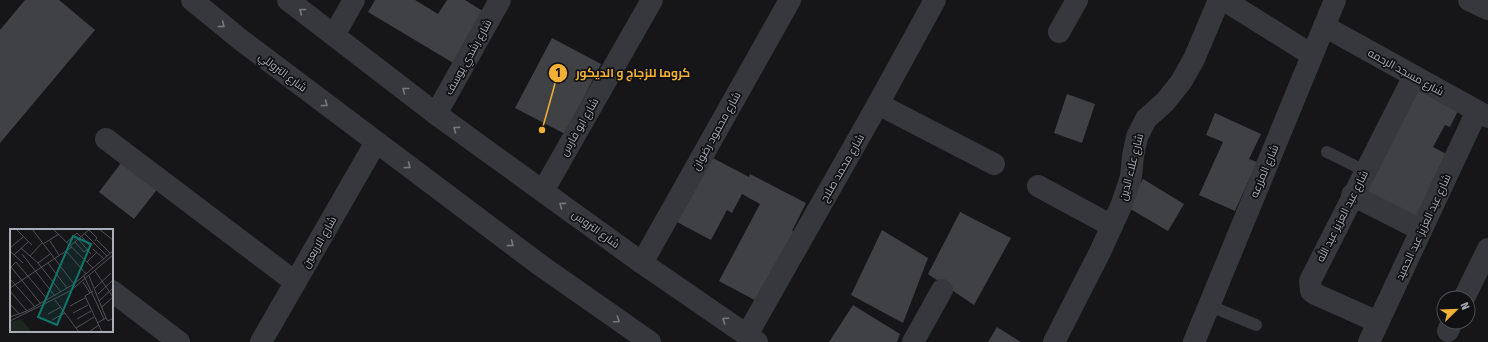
<svg xmlns="http://www.w3.org/2000/svg" width="1488" height="342" viewBox="0 0 1488 342" font-family="'Fira Sans Condensed',Cairo,sans-serif">
<style>
.building{fill:#404145}
.lines{fill:none;stroke-linecap:round;stroke-linejoin:round}
.service{stroke:#37383d;stroke-width:12}
.minor{stroke:#37383d;stroke-width:22}
.tertiary{stroke:#37383d;stroke-width:22}
.oneway{stroke:#757881}
.labels{text-anchor:middle;stroke-width:3.5;stroke-linejoin:round;paint-order:stroke}
.street-label{font-size:11px;fill:#a8adb8;stroke:#111113}
.inset-road{fill:none;stroke:#505258;stroke-width:1}
.view{fill:#0f766e;fill-opacity:0.15;stroke:#0f766e;stroke-width:2}
.inset-edge{fill:none;stroke:#a8adb8;stroke-width:2}
.leader{fill:none;stroke:#f2b134;stroke-width:1.5}
.callout-dot{fill:#f2b134;stroke:#111113;stroke-width:1.5}
.mark-label{font-size:12px;text-anchor:middle;font-weight:bold;fill:#111}
.callout-label{font-size:12px;text-anchor:middle;font-weight:bold;fill:#f2b134;stroke:#111113;stroke-width:3.5;stroke-linejoin:round;paint-order:stroke}
</style>
<rect width="100%" height="100%" fill="#161618"/>
<g class="building">
<path d="M25 0H59L95 30 0 143V30Z"/>
<path d="M375 0H415L438 14 447 0H465L486 13 455 64 368 12Z"/>
<path d="M552 38 601 64 565 134 515 108Z"/>
<path d="M1414 83 1460 107 1450 127 1445 125 1433 147 1456 159 1424 222 1360 190Z"/>
<path d="M1067 94 1095 104 1082 143 1054 133Z"/>
<path d="M1215 113 1261 134 1249 159 1257 162 1235 211 1199 195 1223 142 1206 135Z"/>
<path d="M131 150 166 178 134 219 99 192Z"/>
<path d="M707 155 749 177 750 174 806 203 792 231 798 234 762 304 719 281 760 204 742 194 732 213 727 210 711 240 673 220Z"/>
<path d="M1143 179 1184 204 1168 231 1127 207Z"/>
<path d="M960 212 1011 238 974 305 928 274Z"/>
<path d="M882 230 928 258 903 323 851 295Z"/>
<path d="M853 305 900 334 897 342H829Z"/>
<path d="M997 327 1021 342H988Z"/>
</g>
<g class="lines">
<g class="service">
<path d="M1327 152 1365 171"/>
<path d="M1208 305 1256 325"/>
</g>
<g class="minor">
<path d="M1224 0 1312 55"/>
<path d="M1469 0 1488 9"/>
<path d="M1324 26 1488 117"/>
<path d="M1059 32 1077 0"/>
<path d="M334 35 354 0"/>
<path d="M878 104 994 164"/>
<path d="M436 114 500 0"/>
<path d="M106 139 295 282"/>
<path d="M1038 186 1112 226"/>
<path d="M543 191 652 0"/>
<path d="M1352 195 1421 230"/>
<path d="M642 263 790 0"/>
<path d="M112 291 179 342"/>
<path d="M1464 298 1488 249"/>
<path d="M1378 322 1315 294 1311 291 1310 281 1414 76"/>
<path d="M1448 331 1452 322"/>
<path d="M747 335 878 104 935 0"/>
<path d="M913 342 942 290"/>
<path d="M1054 342 1100 252 1122 204 1131 177 1133 156 1137 137 1146 119 1165 102 1181 82 1194 59 1219 0"/>
<path d="M1194 342 1335 0"/>
<path d="M1369 342 1477 111"/>
</g>
<g class="tertiary">
<path d="M192 0 241 40 540 265 650 342"/>
<path d="M288 0 436 114 642 263 757 342"/>
<path d="M261 342 376 142"/>
</g>
</g>
<defs><path id="oneway-chevron" d="M-2-3.5L2.5 0L-2 3.5" fill="none" stroke-width="1.6" stroke-linecap="round" stroke-linejoin="round"/></defs>
<g class="oneway">
<use href="#oneway-chevron" transform="translate(302 11) rotate(-142)"/>
<use href="#oneway-chevron" transform="translate(222 25) rotate(39)"/>
<use href="#oneway-chevron" transform="translate(405 90) rotate(-142)"/>
<use href="#oneway-chevron" transform="translate(325 104) rotate(37)"/>
<use href="#oneway-chevron" transform="translate(456 129) rotate(-144)"/>
<use href="#oneway-chevron" transform="translate(408 166) rotate(37)"/>
<use href="#oneway-chevron" transform="translate(562 205) rotate(-144)"/>
<use href="#oneway-chevron" transform="translate(511 244) rotate(37)"/>
<use href="#oneway-chevron" transform="translate(617 320) rotate(35)"/>
<use href="#oneway-chevron" transform="translate(725 320) rotate(-145)"/>
</g>
<g class="labels">
<g class="street-label">
<text transform="translate(468 57) rotate(-61)" y="4">شارع رشدي يوسف</text>
<text transform="translate(283 72) rotate(37)" y="4">شارع التروللي</text>
<text transform="translate(1406 72) rotate(29)" y="4">شارع مسجد الرحمه</text>
<text transform="translate(579 127) rotate(-60)" y="4">شارع ابو فارس</text>
<text transform="translate(716 131) rotate(-61)" y="4">شارع محمود رضوان</text>
<text transform="translate(1131 167) rotate(-76)" y="4">شارع علاء الدين</text>
<text transform="translate(842 168) rotate(-60)" y="4">شارع محمد صلاح</text>
<text transform="translate(1264 171) rotate(-67)" y="4">شارع المزرعه</text>
<text transform="translate(1342 216) rotate(-63)" y="4">شارع عبد العزيز عبد الله</text>
<text transform="translate(1423 227) rotate(-65)" y="4">شارع عبد العزيز عبد الحميد</text>
<text transform="translate(596 229) rotate(36)" y="4">شارع التروس</text>
<text transform="translate(319 242) rotate(-60)" y="4">شارع الاربعين</text>
</g>
</g>
<g transform="translate(10 229)">
<rect width="103" height="103" fill="#161618"/>
<path d="M11 90 22 103H0V93Z" fill="#1e261f"/>
<path class="inset-road" d="M22 0 64 55M43 0 83 39M89 0 103 11M7 1 22 16M79 1 87 9 85 12M75 5 97 27M72 8 80 17M68 10 81 25M87 11 100 24M40 12 49 26M57 13 67 4 71 8M65 13 74 23 78 20M33 15 49 5M60 17 80 0M0 19 13 8M11 19 28 34 51 63M83 20 94 30M0 22 13 34M56 22 76 45M12 25 45 67M4 26 18 13M20 27 32 14M77 33 87 23M28 34 40 25M38 34 57 59M1 38 31 75M0 39 6 33 38 71M85 42 103 68M74 47 94 90M79 47 96 89M0 50 25 78M73 53 80 64M0 59 62 18M85 59 101 44M0 62 17 82M83 62 75 67 92 103M88 65 103 51M45 71 69 103M89 72 103 59M0 75 9 85M60 77 75 69M92 78 103 68M63 84 78 76M38 85 51 78M0 88 17 82 64 55 103 22M67 90 81 82M42 91 55 84M0 92 60 62 103 26M87 94 96 89 98 92 102 90M66 99 84 88M79 103 89 96"/>
<path class="view" d="M63 7 81 15 47 96 28 88Z"/>
<rect width="103" height="103" class="inset-edge"/>
</g>
<path class="leader" d="M542 130L558 73"/>
<g class="callout-dot">
<circle cx="542" cy="130" r="4"/>
<circle cx="558" cy="73" r="10"/>
</g>
<g class="mark-label">
<text x="558" y="77">1</text>
</g>
<g class="callout-label">
<text x="633" y="77">كروما للزجاج و الديكور</text>
</g>
<g transform="translate(1456 310) rotate(67)"><circle r="19" fill="#111113" stroke="#4d4f55"/>
<path d="M0-3L7 15L0 10L-7 15Z" fill="#f2b134"/>
<text y="-6" font-size="11" font-weight="bold" text-anchor="middle" fill="#a8adb8">N</text>
</g>
</svg>
